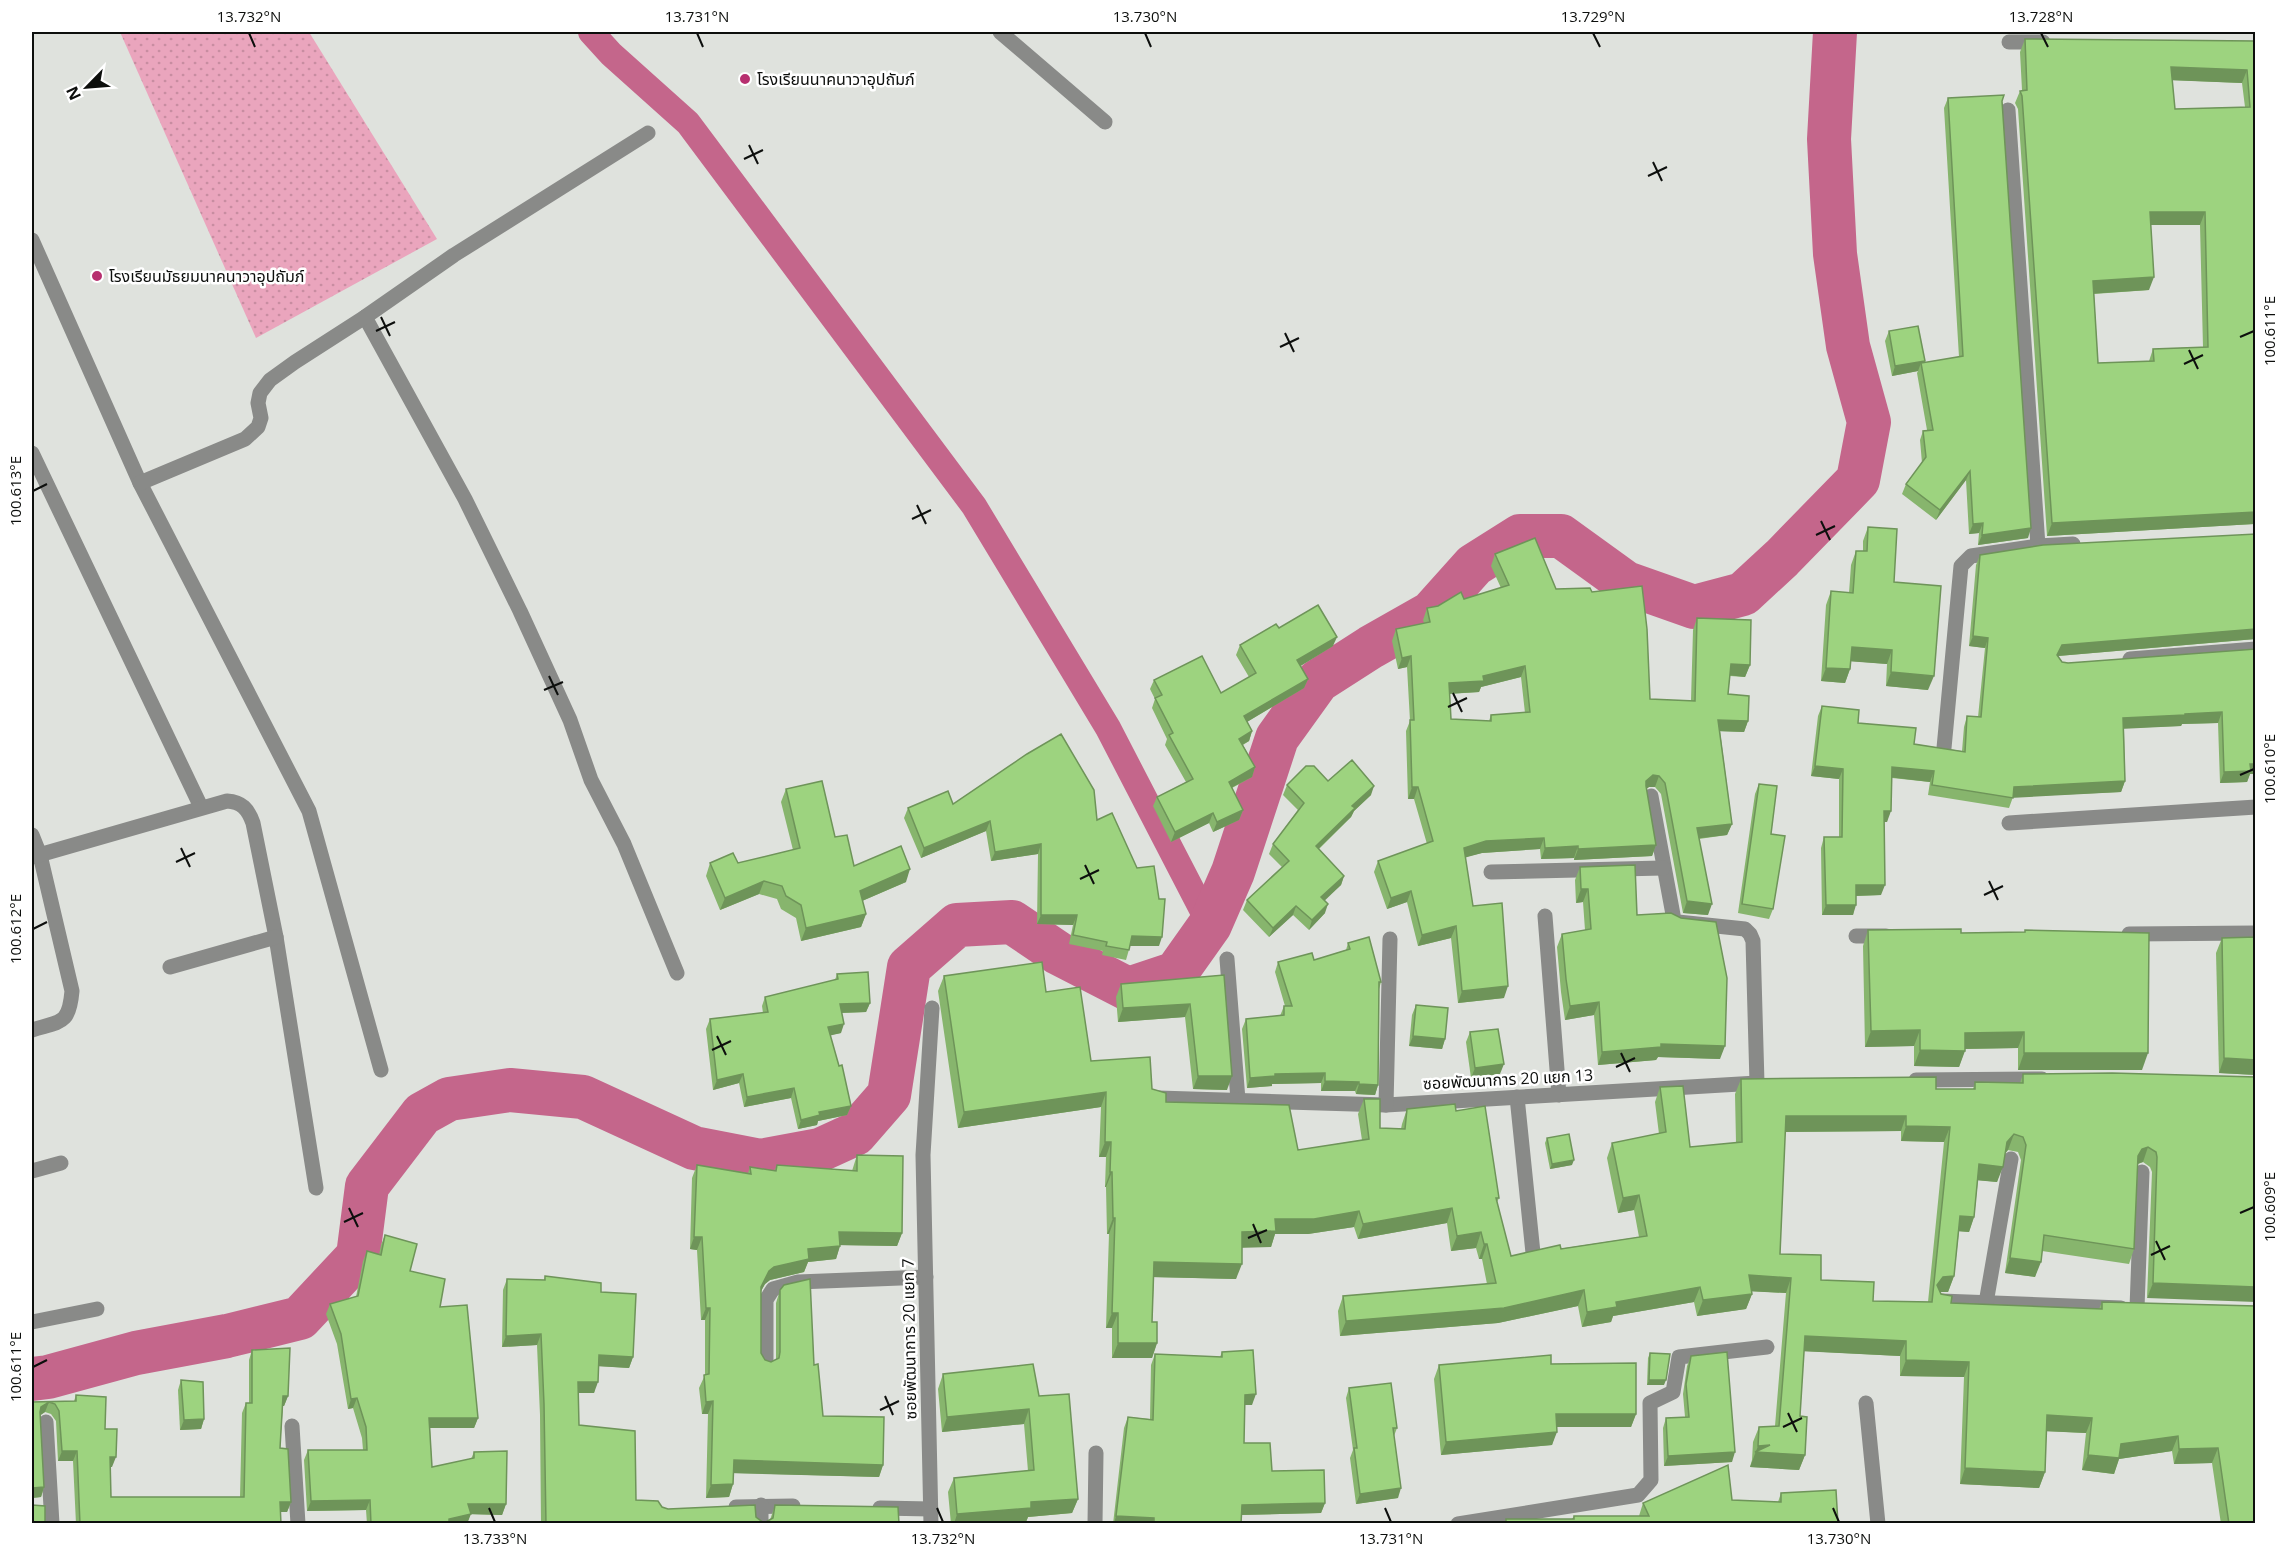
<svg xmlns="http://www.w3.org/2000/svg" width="2287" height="1555" viewBox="0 0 2287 1555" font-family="'Open Sans','Noto Sans Thai',sans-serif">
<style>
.grass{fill:url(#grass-dots)}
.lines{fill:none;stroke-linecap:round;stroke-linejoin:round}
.canal{stroke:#c4668b;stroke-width:26}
.river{stroke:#c4668b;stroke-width:44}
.minor{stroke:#898a88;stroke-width:15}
.wall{fill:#87b56d;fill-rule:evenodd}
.shaded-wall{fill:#6e9459}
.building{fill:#9dd37f;stroke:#6e9459;stroke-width:1.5;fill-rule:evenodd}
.ticks{fill:none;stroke:#0d0f0d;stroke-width:2}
.poi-dot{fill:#b72f6f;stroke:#fff;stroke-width:2}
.labels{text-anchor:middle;stroke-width:5;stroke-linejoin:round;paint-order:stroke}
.poi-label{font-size:16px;fill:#0d0f0d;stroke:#fff;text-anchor:start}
.street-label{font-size:16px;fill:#0d0f0d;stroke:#fff}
.neatline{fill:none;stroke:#0d0f0d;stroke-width:2}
.ticks-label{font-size:15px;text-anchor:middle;fill:#0d0f0d}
</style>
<defs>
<pattern id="grass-dots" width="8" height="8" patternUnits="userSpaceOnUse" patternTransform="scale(1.5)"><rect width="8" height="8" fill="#eaa5bd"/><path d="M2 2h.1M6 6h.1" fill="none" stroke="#c88da1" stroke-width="1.8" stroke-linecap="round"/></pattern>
</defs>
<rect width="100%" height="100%" fill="#dfe2dd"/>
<path class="grass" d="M120 32H309L437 239 256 338Z"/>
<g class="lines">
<path class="canal" d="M591 32 611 54 688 123 974 506 1108 728 1210 925"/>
<path class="river" d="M32 1379 48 1377 136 1353 227 1336 300 1318 358 1256 367 1186 422 1114 449 1099 510 1090 583 1097 694 1148 760 1161 820 1150 855 1134 889 1095 909 967 957 925 1012 922 1058 953 1128 989 1176 973 1210 925 1233 872 1277 738 1318 681 1371 647 1431 613 1474 565 1520 536H1561L1626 583 1694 607 1743 594 1782 558 1858 480 1869 422 1848 346 1835 254 1829 139 1835 32"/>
<g class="minor">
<path d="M1000 32 1105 122"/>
<path d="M2009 42H2043"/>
<path d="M2008 110 2038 546"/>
<path d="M32 240 140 483 309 811 381 1070"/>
<path d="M365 317 465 499 520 611 570 720 591 780 624 844 677 973"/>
<path d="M32 453 201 807"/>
<path d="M140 483 245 439 258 427 261 418 258 403 260 393 270 380 295 362 365 317 454 255 648 133"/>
<path d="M2130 659 2256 649"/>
<path d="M1944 748 1961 566 1971 556 2038 546 2073 544"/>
<path d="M1651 796 1674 920 1678 922 1745 929 1750 934 1753 941 1757 1083"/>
<path d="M2009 823 2256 807"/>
<path d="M32 835 40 855 72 991C69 1025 61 1021 32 1030"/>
<path d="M32 857 227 801C242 802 248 809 253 823L276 937 316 1188"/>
<path d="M1491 872 1663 868"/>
<path d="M1545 916 1559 1095"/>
<path d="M2129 934 2256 933"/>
<path d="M1856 936H1886"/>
<path d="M1227 959 1238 1100"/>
<path d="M170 967 276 937"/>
<path d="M1916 1080 2042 1079"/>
<path d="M1517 1097 1533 1253"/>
<path d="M1158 1098 1386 1105 1757 1083"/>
<path d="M1386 1105 1390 939"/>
<path d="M32 1171 61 1163"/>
<path d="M1941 1301 2121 1308"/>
<path d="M1986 1303 2011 1159"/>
<path d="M2137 1308 2142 1172"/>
<path d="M32 1322 97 1309"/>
<path d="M766 1365V1300L773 1289 798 1282 926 1277"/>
<path d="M1866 1403 1878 1524"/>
<path d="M46 1422 52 1524"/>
<path d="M292 1426 298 1524"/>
<path d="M736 1507 793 1506"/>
<path d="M880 1508 931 1509"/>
<path d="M761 1524V1505"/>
<path d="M931 1524 923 1155 932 1008"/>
<path d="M1095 1524 1096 1453"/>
<path d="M1458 1524 1638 1495 1651 1480 1650 1403 1673 1392 1679 1357 1767 1347"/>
</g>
</g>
<g class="wall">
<path d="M2025 39 2256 41V519L2254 524 2047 536 2018 109 2015 103 2020 91 2022 90 2020 52ZM2172 80 2242 83 2245 107 2175 109ZM2151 225H2200L2203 347 2153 349 2149 361 2098 363 2094 294 2149 290Z"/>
<path d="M1948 98 2002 101 2028 538 1978 545 1979 533 1969 534 1966 480 1936 520 1902 494 1906 484 1922 463 1920 440 1923 431 1927 430 1917 373 1918 371 1892 376 1885 341 1889 331 1925 361 1924 363 1959 357 1944 108Z"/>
<path d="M1868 527 1894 582 1928 690 1886 686 1887 664 1851 661 1850 669 1845 683 1821 681 1826 605 1831 591 1849 593 1851 565 1856 551H1863V541Z"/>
<path d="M2256 534V639L2058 656 2062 662 2068 663 2256 649V774H2250L2247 782 2220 783 2218 723 2182 724 2181 726 2124 728 2125 781 2121 792 2013 797 2009 808 1928 795 1930 782 1892 778 1887 822H1884L1881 895 1856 896 1853 915H1822L1821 848 1824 837H1839V779L1811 776 1818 716 1822 706 1858 723 1914 744 1962 751 1964 727 1967 716 1978 717 1985 648 1969 646 1976 565 1980 555Z"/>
<path d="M1495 554 1556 589 1592 592 1650 699 1691 701 1693 630 1697 618 1750 665 1745 677 1730 676 1728 694 1748 721 1744 732 1720 731 1732 824 1727 835 1699 839 1708 915 1683 913 1661 794 1655 787H1649L1646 789 1656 845 1652 856 1574 860V858L1541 859 1540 849 1482 853 1465 857 1473 906 1504 998 1458 1003 1451 938 1418 946 1407 902 1387 909 1374 872 1378 861 1427 844 1414 799H1408L1406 731 1410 721 1407 667 1398 669 1392 641 1396 629 1424 623 1423 620 1427 608 1464 599 1501 588 1491 566ZM1521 677 1525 713 1491 715 1489 721 1451 719 1449 694 1479 692 1481 687Z"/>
<path d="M1279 628 1333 646 1300 666 1308 679 1304 688 1247 722 1252 731 1249 741 1243 745 1255 767 1252 777 1232 788 1243 810 1239 820 1213 832 1209 823 1171 842 1153 806 1157 797 1186 782 1165 745 1167 739 1152 708 1155 699 1150 689 1154 680 1221 693 1249 677 1236 655 1240 645Z"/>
<path d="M1328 781 1371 795 1354 811 1351 817 1319 849 1344 876 1341 885 1324 900 1325 913 1309 930 1293 915 1269 937 1243 910 1247 900 1282 867 1269 854 1273 844 1298 810 1283 795 1287 785Z"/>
<path d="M1759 784 1773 909 1769 919 1738 913 1755 794Z"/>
<path d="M786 789 835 837 854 866 906 882 862 901 866 914 861 927 801 941 796 918 781 909 777 899 759 894 720 910 706 876 710 863H738L793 850 781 802Z"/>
<path d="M953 804 1097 820 1159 946H1130L1126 960 1102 955 1103 951 1069 944 1073 925 1037 924 1038 854 991 861 986 831 921 858 904 818 908 808Z"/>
<path d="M1580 867 1637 915 1720 1059 1658 1057 1656 1060 1598 1065 1594 1015 1565 1020 1561 992 1557 947 1562 934 1585 930 1583 902 1576 903 1575 880Z"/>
<path d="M1868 930 1961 933 2142 1070H2018V1048L1965 1049 1959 1067 1914 1066V1046L1865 1047 1863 946Z"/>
<path d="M2222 938 2256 1075 2219 1073 2216 953Z"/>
<path d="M1348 943 1381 982 1379 989 1378 1085 1375 1095 1356 1094 1355 1091H1321V1083L1272 1084V1086L1247 1088 1242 1029 1246 1019 1280 1016 1284 1006H1285L1275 972 1278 962 1314 960 1346 950Z"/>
<path d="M837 974 870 1003 866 1012 842 1013 841 1033 830 1035 851 1106 847 1115 818 1121 817 1125 798 1129 791 1098 744 1107 739 1083 713 1090 706 1029 710 1019 763 1013 762 1006 765 997 835 980Z"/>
<path d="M1224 975 1227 1090 1193 1089 1185 1017 1118 1022 1116 997 1121 984Z"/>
<path d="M944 976 1046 992 1091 1061 1152 1089 1166 1102 1298 1150 1362 1140 1358 1114 1364 1099 1380 1128 1401 1129 1402 1124 1407 1109 1456 1111 1499 1198 1497 1202 1511 1256 1639 1237 1634 1210 1618 1213 1607 1158 1612 1143 1659 1134 1655 1102 1660 1087 1690 1147 1736 1143 1735 1094 1741 1079 1936 1089H1973L1975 1082 2020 1083 2023 1074 2256 1077 2147 1298 2152 1172 2150 1167 2143 1162 2138 1164 2134 1249 2129 1264 2042 1251 2035 1277 2005 1273 2021 1160 2018 1152 2008 1150 2005 1153 1997 1182 1978 1180 1974 1217 1969 1232 1959 1231 1954 1276 1948 1292H1940L1951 1303 2099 1309 2102 1302 2256 1306V1524H2221L2212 1463 2174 1464 2172 1451 2119 1459 2114 1474 2082 1470 2086 1433 2046 1431 2045 1472 2039 1488 1960 1484 1964 1377 1900 1376V1356L1804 1351 1800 1416 1805 1455 1799 1470 1750 1467 1752 1460 1753 1442 1759 1427 1775 1426 1786 1293 1752 1291V1294L1746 1309 1697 1316 1694 1302 1613 1316 1611 1322 1582 1327 1578 1306 1498 1323 1340 1336 1338 1311 1343 1296 1487 1284 1482 1259H1479L1476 1248 1451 1251 1447 1223 1358 1239 1354 1227 1308 1234H1275L1271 1247H1242L1236 1279 1154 1277 1152 1322 1157 1343 1152 1358H1112V1328H1106L1109 1234H1107L1106 1187H1105L1106 1157H1099L1101 1107 958 1128 938 991ZM1901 1131V1141L1944 1142 1928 1302 1873 1301 1821 1280 1780 1254 1785 1132Z"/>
<path d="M1416 1005 1445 1039 1442 1049 1409 1046 1412 1015Z"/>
<path d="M1470 1032 1500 1074 1471 1078 1466 1042Z"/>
<path d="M1547 1138 1572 1165 1550 1169 1545 1143Z"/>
<path d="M857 1155 902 1233 897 1246 840 1245 836 1259 808 1262 804 1272 770 1280 765 1284 761 1291V1353L765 1360 771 1362 776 1359V1303L780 1290 814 1365 823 1416 883 1465 879 1477 734 1473 733 1484 729 1497 706 1498 708 1414H702L699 1388 705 1375V1320H701L697 1250 690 1249 692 1178 697 1165 748 1173 750 1167 774 1171 777 1165 852 1171Z"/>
<path d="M385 1235 410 1271 440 1307 478 1418 474 1428H430L432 1467 471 1459 474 1452 506 1504 502 1515 470 1514 467 1524H367L366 1510 307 1511 304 1460 308 1450H363L362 1438 353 1408 348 1409 337 1344 326 1314 330 1304 356 1297 363 1261 367 1251 379 1255 381 1245Z"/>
<path d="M545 1276 601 1292 633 1357 629 1368 599 1366 594 1393H578L579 1425 636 1500 668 1509 756 1517 764 1523 770 1520 775 1505 899 1524H541L540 1415 537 1345 502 1347 503 1290 507 1279 544 1280Z"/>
<path d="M252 1350 288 1396 284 1406H283L280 1448 291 1502 287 1512H281V1524H76L73 1461H58L56 1421 51 1414 45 1412 40 1415 44 1487 41 1497 32 1498V1402L74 1401 76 1395 105 1429 112 1467H110L111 1497H240L242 1413 246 1403H249V1360Z"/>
<path d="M1222 1352 1252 1405H1244V1443L1272 1471 1325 1503 1321 1513 1242 1515 1241 1524H1113L1124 1428 1128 1417 1150 1419 1151 1365 1155 1354 1220 1357Z"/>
<path d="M1650 1353 1664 1385H1647L1648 1358Z"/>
<path d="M1691 1356 1732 1462 1664 1466 1663 1428 1666 1418 1685 1417 1683 1394 1687 1366Z"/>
<path d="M1551 1364 1636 1414 1631 1427H1557L1552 1445 1441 1455 1434 1379 1439 1365Z"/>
<path d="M943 1374 1039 1396 1078 1499 1072 1513 1028 1517 1026 1522 1012 1524H951L948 1492 954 1478 1028 1471 1024 1424 942 1432 938 1389Z"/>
<path d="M181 1380 204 1419 201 1429 180 1430 178 1390Z"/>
<path d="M1349 1388 1397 1428 1394 1436 1398 1498 1356 1504 1350 1458 1353 1450 1346 1398Z"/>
<path d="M1781 1493 1838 1524H1504L1506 1519H1572L1574 1516H1639L1643 1503 1732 1500 1778 1502Z"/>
</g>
<g class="shaded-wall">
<path d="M2171 67 2247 70 2242 83 2166 80Z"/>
<path d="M2150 212H2205L2200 225H2145Z"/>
<path d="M2154 277 2149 290 2088 294 2093 281Z"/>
<path d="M1925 361 1922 368 1921 363 1918 371 1892 376 1895 366Z"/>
<path d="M1970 471 1966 480 1936 520 1940 510Z"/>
<path d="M2256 512V519L2254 524 2047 536 2052 523Z"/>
<path d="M1983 523 1979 533 1969 534 1973 524Z"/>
<path d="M2031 528 2028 538 1978 545 1982 535Z"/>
<path d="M2256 629 2255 639 2058 656 2057 655 2062 645Z"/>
<path d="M1973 636 1988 638 1985 648 1969 646Z"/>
<path d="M1337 637 1333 646 1294 670 1297 660Z"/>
<path d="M1852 647 1892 650 1887 664 1846 661Z"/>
<path d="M1411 656 1407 667 1398 669 1402 658Z"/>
<path d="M1731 664 1750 665 1745 677 1727 675Z"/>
<path d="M1525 666 1521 677 1481 687 1479 692 1445 694 1449 683Z"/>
<path d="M1826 668 1850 669 1845 683 1821 681Z"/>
<path d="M1891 672 1934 676 1928 690 1886 686Z"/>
<path d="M1308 679 1304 688 1240 726 1244 716Z"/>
<path d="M2222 712 2218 723 2182 724 2181 726 2120 729 2123 718 2185 714Z"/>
<path d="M1718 720 1748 721 1744 732 1714 731Z"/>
<path d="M1252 731 1249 741 1236 748 1239 739Z"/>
<path d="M2250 764H2256V774H2250L2247 782 2220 783 2224 772Z"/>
<path d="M1815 766 1843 769 1839 779 1811 776Z"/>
<path d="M1255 767 1252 777 1225 791 1229 782Z"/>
<path d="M1892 767 1934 771 1930 782 1888 777Z"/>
<path d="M1653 775 1659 776 1655 787H1649L1642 792 1646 781Z"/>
<path d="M2125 781 2121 792 2010 798 2014 787Z"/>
<path d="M1374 786 1371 795 1354 811 1351 817 1312 855 1316 846 1352 806Z"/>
<path d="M1412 787H1418L1414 799H1408Z"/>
<path d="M1243 810 1239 820 1213 832 1217 822Z"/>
<path d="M1884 811H1891L1887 822H1880Z"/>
<path d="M1213 813 1209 823 1171 842 1175 832Z"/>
<path d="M990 821 986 831 921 858 924 848Z"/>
<path d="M1732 824 1727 835 1693 839 1697 828Z"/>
<path d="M1544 838 1540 849 1482 853 1460 859 1464 848 1486 841Z"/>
<path d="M1041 844 1038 854 991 861 995 852Z"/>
<path d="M1656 845 1652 856 1574 860 1578 849Z"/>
<path d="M1578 846 1574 858 1541 859 1545 848Z"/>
<path d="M910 869 906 882 855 904 860 891Z"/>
<path d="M1344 876 1341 885 1318 907 1321 897Z"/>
<path d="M764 881 759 894 720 910 725 898Z"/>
<path d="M1856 885H1885L1881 895 1853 896Z"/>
<path d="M1581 889H1588L1583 902 1576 903Z"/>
<path d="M1411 891 1407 902 1387 909 1391 898Z"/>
<path d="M1687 901 1712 904 1708 915 1683 913Z"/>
<path d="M1328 904 1325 913 1309 930 1312 920Z"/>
<path d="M1826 905H1856L1853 915H1822Z"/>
<path d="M1296 906 1293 915 1269 937 1273 928Z"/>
<path d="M866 914 861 927 801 941 806 928Z"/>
<path d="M1041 915H1077L1073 925 1037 924Z"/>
<path d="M1456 926 1451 938 1418 946 1422 935Z"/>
<path d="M1132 936 1162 937 1159 946H1128Z"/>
<path d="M1508 986 1504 998 1458 1003 1462 991Z"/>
<path d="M1599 1002 1594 1015 1565 1020 1570 1006Z"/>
<path d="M870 1003 866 1012 837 1013 840 1004Z"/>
<path d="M1190 1004 1185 1017 1118 1022 1123 1008Z"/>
<path d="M844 1024 841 1033 824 1037 828 1027Z"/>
<path d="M1920 1030 1914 1046 1865 1047 1871 1031Z"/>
<path d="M2024 1032 2018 1048 1959 1049 1965 1033Z"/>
<path d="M1413 1036 1445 1039 1442 1049 1409 1046Z"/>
<path d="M1661 1044 1725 1046 1720 1059 1658 1057 1656 1060 1598 1065 1602 1052Z"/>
<path d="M1920 1050 1965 1051 1959 1067 1914 1066Z"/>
<path d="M2024 1053H2148L2142 1070H2018Z"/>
<path d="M2224 1058 2256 1060V1075L2219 1073Z"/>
<path d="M1504 1064 1500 1074 1471 1078 1475 1068Z"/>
<path d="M1325 1073 1321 1083 1272 1084V1086L1247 1088 1250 1078 1275 1074Z"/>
<path d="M743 1074 739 1083 713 1090 717 1080Z"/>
<path d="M1198 1076H1232L1227 1090 1193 1089Z"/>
<path d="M1325 1081 1359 1082 1355 1091H1321Z"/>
<path d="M1359 1084 1378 1085 1375 1095 1356 1094Z"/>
<path d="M794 1088 791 1098 744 1107 747 1097Z"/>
<path d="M1106 1092 1101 1107 958 1128 964 1112Z"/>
<path d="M851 1106 847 1115 818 1121 817 1125 798 1129 801 1120 819 1112Z"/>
<path d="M1786 1116H1906L1901 1131 1780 1132Z"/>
<path d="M1906 1126 1950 1127 1944 1142 1901 1141Z"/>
<path d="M2014 1134 2008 1150 2002 1157 2007 1142Z"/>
<path d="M1105 1142H1111L1106 1157H1099Z"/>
<path d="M2148 1147 2143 1162 2137 1164 2138 1156 2142 1149Z"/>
<path d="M1574 1160 1572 1165 1550 1169 1552 1164Z"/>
<path d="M1979 1164 2003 1167 1997 1182 1974 1180Z"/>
<path d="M1110 1172H1112L1106 1187H1105Z"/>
<path d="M1639 1195 1634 1210 1618 1213 1623 1198Z"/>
<path d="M1452 1208 1447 1223 1358 1239 1363 1224Z"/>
<path d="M1359 1211 1354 1227 1308 1234H1275L1271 1247 1236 1248 1242 1232 1275 1219Z"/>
<path d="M1960 1216 1974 1217 1969 1232 1955 1231Z"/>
<path d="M1113 1218H1115L1109 1234H1107Z"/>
<path d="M839 1232 902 1233 897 1246 834 1245Z"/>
<path d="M1481 1232 1476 1248 1451 1251 1457 1236Z"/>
<path d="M694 1237H702L697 1250 690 1249Z"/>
<path d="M1484 1244H1487L1482 1259H1479Z"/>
<path d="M840 1246 836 1259 808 1262 804 1272 770 1280 765 1284 756 1300 761 1287 769 1271 774 1267 808 1249Z"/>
<path d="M2010 1258 2041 1262 2035 1277 2005 1273Z"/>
<path d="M1154 1262 1242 1264 1236 1279 1149 1277Z"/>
<path d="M1749 1275 1791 1278 1786 1293 1744 1291Z"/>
<path d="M1954 1276 1948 1292H1937V1285L1943 1277Z"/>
<path d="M2153 1283 2256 1287V1302L2147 1298Z"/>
<path d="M1700 1287 1694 1302 1613 1316 1611 1322 1582 1327 1587 1312 1616 1302Z"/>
<path d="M1584 1290 1578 1306 1498 1323 1340 1336 1346 1321Z"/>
<path d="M1752 1294 1746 1309 1697 1316 1703 1300Z"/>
<path d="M706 1308H710L705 1320H701Z"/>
<path d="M1112 1313H1118L1112 1328H1106Z"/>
<path d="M541 1334 537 1345 502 1347 506 1336Z"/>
<path d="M1805 1336 1906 1341 1900 1356 1799 1351Z"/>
<path d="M1118 1343H1157L1152 1358H1112Z"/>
<path d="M599 1355 633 1357 629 1368 595 1366Z"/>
<path d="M1906 1360 1969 1362 1964 1377 1900 1376Z"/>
<path d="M1649 1380H1666L1664 1385H1647Z"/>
<path d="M578 1382H598L594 1393H574Z"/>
<path d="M1256 1394 1252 1405H1241L1245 1395Z"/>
<path d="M283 1396H288L284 1406H280Z"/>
<path d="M357 1398 353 1408 348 1409 351 1399Z"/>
<path d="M713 1401 708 1414H702L706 1402Z"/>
<path d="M49 1402 45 1412 38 1417 41 1407Z"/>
<path d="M1029 1409 1024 1424 942 1432 947 1417Z"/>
<path d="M1556 1414H1636L1631 1427H1551Z"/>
<path d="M2047 1415 2092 1418 2086 1433 2041 1431Z"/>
<path d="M429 1418H478L474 1428H425Z"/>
<path d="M204 1419 201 1429 180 1430 184 1420Z"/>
<path d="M1557 1432 1552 1445 1441 1455 1446 1442Z"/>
<path d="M2178 1436 2172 1451 2119 1459 2114 1474 2082 1470 2088 1455 2121 1444Z"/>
<path d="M1770 1445 1805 1455 1799 1470 1750 1467 1758 1446Z"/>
<path d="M2218 1448 2212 1463 2174 1464 2179 1449Z"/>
<path d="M62 1451H77L73 1461H58Z"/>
<path d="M1735 1452 1732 1462 1664 1466 1668 1456Z"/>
<path d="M110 1457H116L112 1467H106Z"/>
<path d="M734 1460 883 1465 879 1477 729 1473Z"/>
<path d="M1965 1468 2045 1472 2039 1488 1960 1484Z"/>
<path d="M733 1484 729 1497 706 1498 711 1485Z"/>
<path d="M44 1487 41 1497 32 1498V1488Z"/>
<path d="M1401 1488 1398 1498 1356 1504 1360 1494Z"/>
<path d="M1078 1499 1072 1513 1028 1517 1026 1522 1012 1524H954L957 1514 1031 1502Z"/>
<path d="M370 1500 366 1510 307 1511 311 1501Z"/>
<path d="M280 1502H291L287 1512H277Z"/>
<path d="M1325 1503 1321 1513 1238 1515 1242 1505Z"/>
<path d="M468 1504H506L502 1515 465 1514Z"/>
<path d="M471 1514 467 1524H447L449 1519Z"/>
<path d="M1116 1516 1154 1518 1153 1524H1114Z"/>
</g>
<g class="building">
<path d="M2025 39 2256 41V512L2052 523 2022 96 2020 91 2027 90ZM2171 67 2247 70 2250 107 2175 109ZM2150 212H2205L2208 347 2153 349 2154 361 2098 363 2093 281 2154 277Z"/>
<path d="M2004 95 2002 101 2031 528 1982 535 1983 523 1973 524 1970 471 1940 510 1906 484 1926 457 1923 431 1933 430 1921 363 1963 356 1948 98Z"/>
<path d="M1918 326 1925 361 1895 366 1889 331Z"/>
<path d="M1868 527 1897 529 1894 582 1941 586 1934 676 1891 672 1892 650 1852 647 1850 669 1826 668 1831 591 1853 593 1856 551H1867Z"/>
<path d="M2256 534V629L2062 645 2057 655 2062 662 2068 663 2256 649V764H2250L2251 771 2224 772 2222 712 2185 714V715L2123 718 2125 781 2014 787 2013 798 1932 785 1934 771 1892 767 1891 811H1884L1885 885H1856V905H1826L1824 837H1842L1843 769 1815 766 1822 706 1859 710 1858 723 1916 728 1914 744 1965 752 1967 716 1981 717 1988 638 1973 636 1980 555 2043 545Z"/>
<path d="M1535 538 1556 589 1590 588 1592 592 1642 586 1647 629 1650 699 1695 701 1697 618 1751 620 1750 665 1731 664 1728 694 1749 696 1748 721 1718 720 1732 824 1697 828 1712 904 1687 901 1665 783 1659 776 1653 775 1646 781V786L1656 845 1578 849V846L1545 848 1544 838 1486 841 1464 848 1473 906 1502 903 1508 986 1462 991 1456 926 1422 935 1411 891 1391 898 1378 861 1433 841 1418 787H1412L1410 720H1414L1411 656 1402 658 1396 629 1430 622 1427 608 1438 606 1461 592 1464 599 1509 585 1495 554ZM1525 666 1530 712 1491 715V721L1451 719 1449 683 1484 681 1483 676Z"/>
<path d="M1318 605 1337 637 1297 660 1308 679 1244 716 1252 731 1239 739 1255 767 1229 782 1243 810 1217 822 1213 813 1175 832 1157 797 1193 779 1169 735 1173 733 1155 698 1162 695 1154 680 1202 656 1221 693 1256 673 1240 645 1276 624 1279 628Z"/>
<path d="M1061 734 1094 790 1097 820 1112 813 1137 868 1154 866 1159 899H1165L1162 937 1132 936 1129 950 1106 946 1107 942 1073 935 1077 915H1041V844L995 852 990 821 924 848 908 808 948 791 953 804 1027 754Z"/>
<path d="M1352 760 1374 786 1352 806 1355 808 1316 846 1344 876 1321 897 1328 904 1312 920 1296 906 1273 928 1247 900 1289 861 1273 844 1304 803 1287 785 1306 766H1314L1328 781Z"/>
<path d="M822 781 835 837 847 835 854 866 901 846 910 869 860 891 866 914 806 928 801 905 786 896 782 886 764 881 725 898 710 863 733 853 738 863 800 848 786 789Z"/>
<path d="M1759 784 1777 786 1771 834 1785 836 1773 909 1742 904Z"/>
<path d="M1635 865 1637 915 1671 913 1681 918 1716 922 1727 978 1725 1046 1661 1044V1047L1602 1052 1599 1002 1570 1006 1566 979 1562 934 1591 929 1588 889H1581L1580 867Z"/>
<path d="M1961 929V933L2025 932V930L2149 933 2148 1053H2024V1032L1965 1033V1051L1920 1050V1030L1871 1031 1868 930Z"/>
<path d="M1369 937 1381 982H1379L1378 1085 1359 1084V1082L1325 1081V1073L1275 1074V1076L1250 1078 1246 1019 1284 1015V1006H1292L1278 962 1312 953 1314 960 1350 949 1348 943Z"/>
<path d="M2256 937V1060L2224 1058 2222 938Z"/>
<path d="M1042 962 1046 992 1080 987 1091 1061 1150 1057 1152 1089 1166 1093V1102L1289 1105 1298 1150 1369 1139 1364 1099H1380V1128L1405 1129 1407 1109 1455 1104 1456 1111 1485 1106 1499 1198H1496L1511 1256 1560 1245 1561 1249 1647 1236 1639 1195 1623 1198 1612 1143 1666 1132 1660 1087 1683 1086 1690 1147 1742 1142 1741 1079 1936 1077V1089H1975V1082L2023 1083V1074L2112 1073 2256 1077V1287L2153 1283 2157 1157 2156 1152 2148 1147 2142 1149 2138 1156 2134 1249 2044 1235 2041 1262 2010 1258 2026 1145 2023 1137 2014 1134 2007 1142 2003 1167 1979 1164 1974 1217 1960 1216 1954 1276 1943 1277 1937 1285 1941 1294 1952 1296 1951 1303 2102 1309V1302L2256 1306V1524H2229L2218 1448 2179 1449 2178 1436 2121 1444 2119 1458 2088 1455 2092 1418 2047 1415 2045 1472 1965 1468 1969 1362 1906 1360V1341L1805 1336 1800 1416 1807 1417 1805 1455 1755 1452 1770 1445 1758 1446 1759 1427 1779 1426 1791 1278 1749 1275 1752 1294 1703 1300 1700 1287 1616 1302 1617 1307 1587 1312 1584 1290 1504 1308 1346 1321 1343 1296 1496 1283 1487 1244H1484L1481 1232 1457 1236 1452 1208 1363 1224 1359 1211 1314 1219H1275L1276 1231 1242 1232V1264L1154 1262 1152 1322H1157V1343H1118V1313H1112L1115 1218H1113L1112 1172H1110L1111 1142H1105L1106 1092 964 1112 944 976ZM1786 1116H1906V1126L1950 1127 1932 1302 1873 1301 1874 1282 1821 1280V1255L1780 1254Z"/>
<path d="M868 972 870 1003 840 1004 844 1024 828 1027 839 1066 842 1065 851 1106 819 1112 820 1115 801 1120 794 1088 747 1097 743 1074 717 1080 710 1019 768 1012 765 997 838 979 837 974Z"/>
<path d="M1224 975 1232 1076H1198L1190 1004 1123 1008 1121 984Z"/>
<path d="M1416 1005 1448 1008 1445 1039 1413 1036Z"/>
<path d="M1498 1029 1504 1064 1475 1068 1470 1032Z"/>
<path d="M1569 1134 1574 1160 1552 1164 1547 1138Z"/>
<path d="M857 1155 903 1156 902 1233 839 1232 840 1246 808 1249 809 1259 774 1267 769 1271 761 1287V1353L765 1360 771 1362 779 1358 780 1352V1290L784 1285 810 1279 814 1365 818 1364 823 1416 884 1417 883 1465 734 1460 733 1484 711 1485 713 1401 706 1402 704 1375 709 1374 710 1308H706L702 1237H694L697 1165 751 1174 750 1167 776 1171 777 1165 857 1171Z"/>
<path d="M385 1235 417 1244 410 1271 445 1279 440 1307 467 1305 478 1418H429L432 1467 474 1458V1452L507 1451 506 1504H468L471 1514 449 1519V1524H371L370 1500 311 1501 308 1450H367L366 1427 357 1398 351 1399 341 1334 330 1304 358 1296 367 1251 381 1255Z"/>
<path d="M545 1276 601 1283V1292L636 1294 633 1357 599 1355 598 1382H578L579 1425 635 1431 636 1500 658 1501 662 1507 668 1509 755 1505 756 1517 764 1523 773 1518 775 1505 898 1507 899 1524H546L544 1404 541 1334 506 1336 507 1279 545 1280Z"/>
<path d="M290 1348 288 1396H283L280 1448 288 1449 291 1502H280L281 1524H80L77 1451H62L59 1411 55 1404 49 1402 41 1407 40 1412 44 1487 32 1488V1402L76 1401V1395L106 1397 105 1429H117L116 1457H110L111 1497H244L246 1403H252V1350Z"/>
<path d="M1253 1350 1256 1394 1245 1395 1244 1443H1270L1272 1471 1324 1470 1325 1503 1242 1505 1241 1524H1154V1518L1116 1516 1128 1417 1153 1420 1155 1354 1222 1357V1352Z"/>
<path d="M1727 1352 1735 1452 1668 1456 1666 1418 1689 1417 1686 1384 1691 1356Z"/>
<path d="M1650 1353 1670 1354 1666 1380H1649Z"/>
<path d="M1551 1355V1364L1636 1363V1414H1556L1557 1432 1446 1442 1439 1365Z"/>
<path d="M1033 1364 1039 1396 1069 1394 1078 1499 1031 1502V1508L957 1514 954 1478 1034 1470 1029 1409 947 1417 943 1374Z"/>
<path d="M181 1380 203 1382 204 1419 184 1420Z"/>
<path d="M1391 1383 1397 1428H1393L1401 1488 1360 1494 1354 1448H1357L1349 1388Z"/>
<path d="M1728 1465 1732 1500 1781 1502V1493L1836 1490 1838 1524H1506V1519H1574V1516H1649L1643 1503Z"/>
<path d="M32 1505 45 1506V1524H32Z"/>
</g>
<path class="ticks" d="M249 33 255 47M697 33 703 47M1145 33 1151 47M1593 33 1600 47M2041 33 2048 47M749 145 758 164M744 159 763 150M1653 162 1662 181M1648 176 1667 167M381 317 390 336M376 331 395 322M1285 333 1294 352M2240 337 2254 331M1280 347 1299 338M2189 350 2198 369M2184 364 2203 355M33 491 47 484M917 505 926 524M912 519 931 510M1821 521 1830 540M1816 535 1835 526M549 676 558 695M544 690 563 682M1453 693 1462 712M1448 707 1467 698M2240 775 2254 769M181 848 190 867M176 862 195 853M1085 865 1094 884M1080 879 1099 870M1989 881 1998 900M1984 895 2003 886M33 929 47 922M717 1036 726 1055M712 1050 731 1041M1621 1053 1630 1072M1616 1067 1635 1058M349 1208 358 1227M2240 1213 2254 1207M344 1222 363 1213M1253 1224 1261 1243M1248 1238 1267 1230M2156 1241 2165 1260M2151 1255 2170 1246M33 1367 47 1360M885 1396 893 1415M880 1410 899 1401M1788 1413 1797 1432M1783 1427 1802 1418M489 1508 495 1522M937 1508 943 1522M1385 1508 1391 1522M1833 1508 1839 1522"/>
<g class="poi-dot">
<circle cx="745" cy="79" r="6"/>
<circle cx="97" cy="276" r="6"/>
</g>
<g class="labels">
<g class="poi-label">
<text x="757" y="85">โรงเรียนนาคนาวาอุปถัมภ์</text>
<text x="109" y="282">โรงเรียนมัธยมนาคนาวาอุปถัมภ์</text>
</g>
<g class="street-label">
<text transform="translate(1508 1079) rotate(-3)" y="6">ซอยพัฒนาการ 20 แยก 13</text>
<text transform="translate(909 1339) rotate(-91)" y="6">ซอยพัฒนาการ 20 แยก 7</text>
</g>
</g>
<rect width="2287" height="1555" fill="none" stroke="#ffffff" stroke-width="66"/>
<g transform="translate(87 87) rotate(245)" stroke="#ffffff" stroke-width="4.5" paint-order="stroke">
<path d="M0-4.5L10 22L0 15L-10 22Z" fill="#0d0f0d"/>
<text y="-9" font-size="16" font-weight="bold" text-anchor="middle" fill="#0d0f0d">N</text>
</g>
<rect x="33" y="33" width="2221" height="1489" class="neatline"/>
<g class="ticks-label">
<text x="249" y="22">13.732°N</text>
<text x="697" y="22">13.731°N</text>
<text x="1145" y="22">13.730°N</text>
<text x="1593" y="22">13.729°N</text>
<text x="2041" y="22">13.728°N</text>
<text transform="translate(2270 331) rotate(-90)" y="5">100.611°E</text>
<text transform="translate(16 491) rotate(-90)" y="5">100.613°E</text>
<text transform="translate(2270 769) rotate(-90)" y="5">100.610°E</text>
<text transform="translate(16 929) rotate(-90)" y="5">100.612°E</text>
<text transform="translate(2270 1207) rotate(-90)" y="5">100.609°E</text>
<text transform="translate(16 1367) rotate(-90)" y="5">100.611°E</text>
<text x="495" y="1544">13.733°N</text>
<text x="943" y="1544">13.732°N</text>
<text x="1391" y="1544">13.731°N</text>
<text x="1839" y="1544">13.730°N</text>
</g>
</svg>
